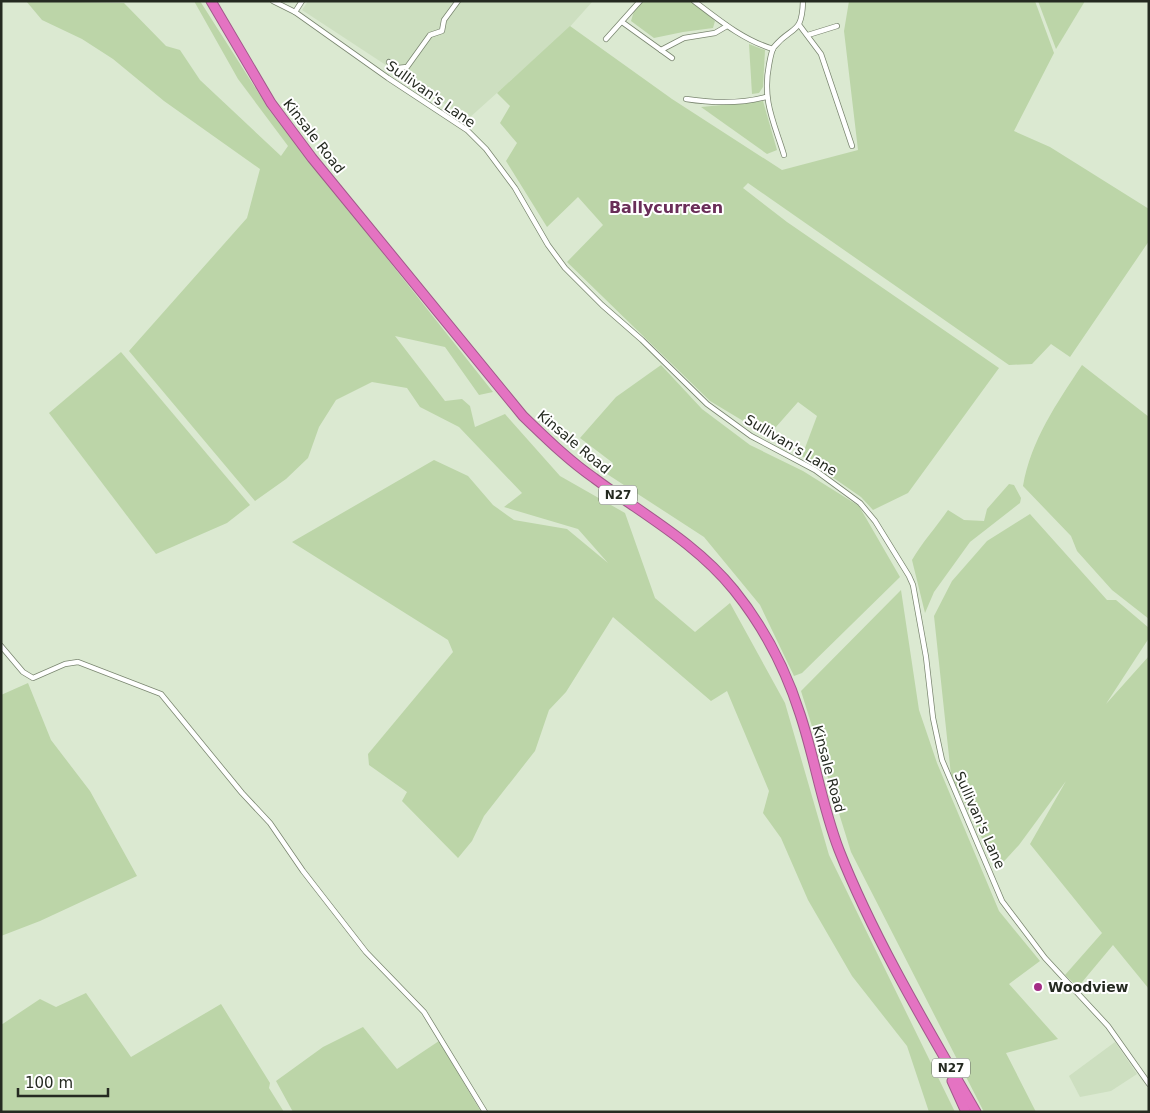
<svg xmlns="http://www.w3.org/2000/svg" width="1150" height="1113" viewBox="0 0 1150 1113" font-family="'DejaVu Sans',sans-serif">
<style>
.built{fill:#cddfc0}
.green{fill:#bcd5a8}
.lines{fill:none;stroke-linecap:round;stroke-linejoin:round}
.street-casing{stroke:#7a8670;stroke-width:6}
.highway-casing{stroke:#a1598a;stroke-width:11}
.street{stroke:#fff;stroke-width:4.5}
.highway{stroke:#e473c2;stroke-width:9}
.poi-dot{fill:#a32d85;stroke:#fff;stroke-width:2}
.labels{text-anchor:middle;stroke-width:4;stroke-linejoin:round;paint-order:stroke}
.shield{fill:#fff;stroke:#666a64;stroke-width:1}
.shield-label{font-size:12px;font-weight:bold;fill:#252a21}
.street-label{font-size:14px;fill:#252a21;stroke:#fff}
.poi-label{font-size:14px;font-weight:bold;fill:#252a21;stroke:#fff;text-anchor:start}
.quarter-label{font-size:16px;font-weight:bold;fill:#692e58;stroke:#fff}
</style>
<rect width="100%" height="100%" fill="#dbe9d1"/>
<g class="built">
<path d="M308 1H593L567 30 468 119 302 10Z"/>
<path d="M1115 1042 1137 1074 1111 1091 1080 1097 1069 1076Z"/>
</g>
<g class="green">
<path d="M26 1 124 3 166 46 180 50 200 80 281 156 288 146 238 79 194 1H200L270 111 493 392 479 395 445 347 395 336 445 401 462 399 470 406 475 427 505 414 560 476 625 513 655 598 695 632 730 603 785 703 829 855 955 1112H929L907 1046 852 976 808 900 781 838 763 813 769 791 727 691 711 701 613 617 566 692 549 710 535 751 484 816 472 841 458 858 402 801 407 792 369 765 368 754 453 652 448 640 292 542 434 460 468 476 493 505 514 520 567 529 608 563 578 529 504 507 522 493 459 427 420 407 407 388 372 382 336 400 319 427 308 458 286 479 255 501 129 351 247 218 260 169 164 101 113 59 82 39 42 20Z"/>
<path d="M644 1H691L715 21 713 28 683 32 654 38 631 21 634 11Z"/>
<path d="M849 1H1035L1054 53 1014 131 1050 147 1149 209V241L1070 357 1051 344 1032 364 1009 365 748 183 743 188 787 222 999 368 908 493 873 510 861 497 802 456 817 416 798 402 768 436 710 401 567 262 603 225 578 197 547 227 506 161 517 143 500 123 510 106 497 93 570 26 672 99 782 170 858 150 844 31Z"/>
<path d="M1038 1H1085L1056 49Z"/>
<path d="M749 44 765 50 763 87 759 93 752 94Z"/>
<path d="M763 101 777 150 767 154 701 107Z"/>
<path d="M121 352 250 505 227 523 156 554 49 413Z"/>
<path d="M661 365 702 409 750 445 803 471 859 506 900 577 802 673 794 676 760 605 704 537 607 474 613 463 580 438 616 397Z"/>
<path d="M1082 365 1149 417V619L1112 590 1077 551 1071 536 1023 486C1031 440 1057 403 1082 365Z"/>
<path d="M1009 484 1014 485 1021 498 1020 503 970 542 934 592 925 613 912 560C921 544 937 526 948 510L964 520 984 521 987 509Z"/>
<path d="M1030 514 1107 600H1116L1149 628V638L1106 704 1149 656V989L1113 945 1078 987 1065 975 1102 933 1030 844 1066 781 1019 845 997 869 951 775 934 616 952 581 987 541Z"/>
<path d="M901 590 919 710 937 763 999 911 1040 961 1009 984 1058 1039 1006 1053 1036 1112H984L851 852 801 691Z"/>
<path d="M28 683 51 740 90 791 137 876 40 921 1 936V695Z"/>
<path d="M86 993 131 1057 221 1004 270 1083 269 1088 284 1112H1V1025L40 999 56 1007Z"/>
<path d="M363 1027 397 1069 439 1041 481 1112H293L276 1081 323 1047Z"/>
</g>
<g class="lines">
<defs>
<g id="street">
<path d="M273 1 295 12 388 78 467 130 486 149 515 188 548 245 565 268 602 305 642 340 707 404 751 436 815 470 860 503 875 521 909 576 913 585 926 657 933 718 942 760 1002 901 1045 958 1108 1026 1149 1084"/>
<path d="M694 1C719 20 743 40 773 49"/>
<path d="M295 12 302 1"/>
<path d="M622 22 672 58"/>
<path d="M800 26 821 54 852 146"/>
<path d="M808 35 837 26"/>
<path d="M606 39 640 1"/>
<path d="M661 50 684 38 715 33 727 26"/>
<path d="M389 62 398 68 407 67 430 35 442 31 444 20 458 1"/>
<path d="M686 99C712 103 740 104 766 97"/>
<path d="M784 155C774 122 762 101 769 65 770 60 771 52 774 47 792 25 802 36 803 1"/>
<path d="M1 646 23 672 33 678 65 664 78 662 161 694 242 793 270 823 303 871 366 952 424 1012 485 1112"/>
</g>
<g id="highway">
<path d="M211 1 271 103 312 158 523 416C546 438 568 460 594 478 642 514 695 542 734 590 763 626 786 670 800 714 815 759 822 806 839 850 874 939 928 1029 976 1112"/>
<path d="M952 1081 966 1112"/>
</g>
</defs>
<use href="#street" class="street-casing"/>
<use href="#highway" class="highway-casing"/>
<use href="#street" class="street"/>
<use href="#highway" class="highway"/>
</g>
<circle class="poi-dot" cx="1038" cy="987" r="5"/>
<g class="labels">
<g class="shield">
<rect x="599" y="485.5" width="38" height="19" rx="4"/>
<rect x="932" y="1058.5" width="38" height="19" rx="4"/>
</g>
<g class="shield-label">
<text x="618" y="499">N27</text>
<text x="951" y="1072">N27</text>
</g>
<g class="street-label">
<text transform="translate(431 94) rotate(35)" y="5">Sullivan's Lane</text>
<text transform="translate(314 136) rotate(52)" y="5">Kinsale Road</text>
<text transform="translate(574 442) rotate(40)" y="5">Kinsale Road</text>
<text transform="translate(791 445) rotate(31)" y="5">Sullivan's Lane</text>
<text transform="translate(829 769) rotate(75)" y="5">Kinsale Road</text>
<text transform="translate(980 820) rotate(66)" y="5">Sullivan's Lane</text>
</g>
<g class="poi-label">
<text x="1048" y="992">Woodview</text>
</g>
<g class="quarter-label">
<text x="666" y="213">Ballycurreen</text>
</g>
</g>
<rect width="1150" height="1113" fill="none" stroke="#252a21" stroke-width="5"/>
<path d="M18 1088v8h90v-8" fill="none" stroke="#252a21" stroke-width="2.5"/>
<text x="25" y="1088" font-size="15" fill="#252a21" stroke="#ffffff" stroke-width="4" paint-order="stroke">100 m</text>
</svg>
